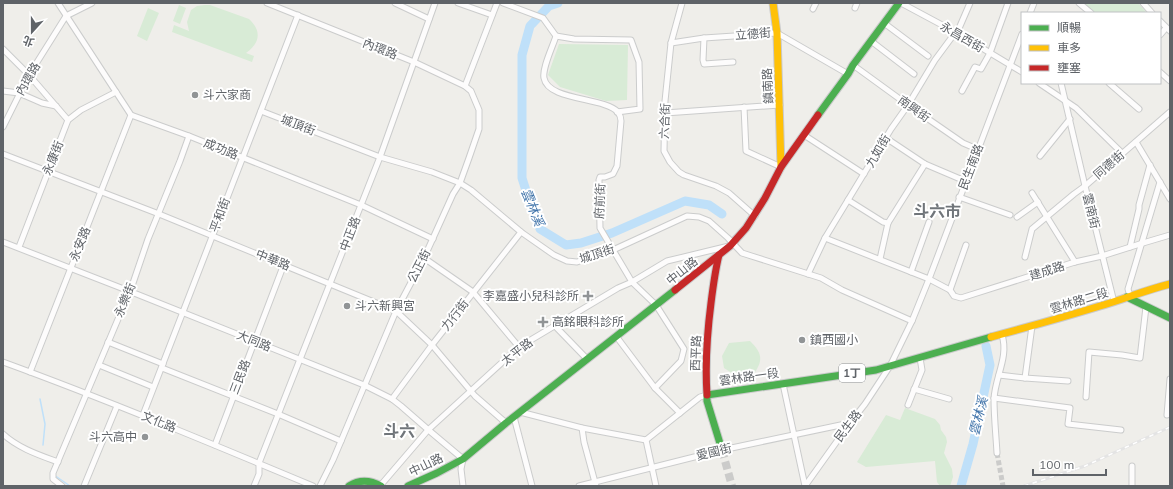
<svg xmlns="http://www.w3.org/2000/svg" width="1173" height="489" viewBox="0 0 1173 489" font-family="Mulish,'Noto Sans TC',sans-serif">
<style>
.green{fill:#d8ebd6}
.lines{fill:none;stroke-linecap:round;stroke-linejoin:round}
.stream{stroke:#bfe0f9;stroke-width:1.5}
.river{stroke:#bfe0f9;stroke-width:9}
.street-tunnel{stroke:#cbcbca;stroke-width:5;stroke-dasharray:5 2.5;stroke-linecap:butt}
.primary-tunnel{stroke:#cbcbca;stroke-width:8;stroke-dasharray:8 4;stroke-linecap:butt}
.street-casing{stroke:#cbcccc;stroke-width:7}
.fast-casing{stroke:#cacacb;stroke-width:9}
.slow-casing{stroke:#cacacb;stroke-width:9}
.jam-casing{stroke:#cacacb;stroke-width:9}
.street{stroke:#fdfcfc;stroke-width:5}
.fast{stroke:#4caf50;stroke-width:7}
.slow{stroke:#ffc107;stroke-width:7}
.jam{stroke:#c62828;stroke-width:7}
.rail-casing{stroke:#e4e4e4;stroke-width:3}
.rail{stroke:#fff;stroke-width:1.5;stroke-dasharray:4.5;stroke-linecap:butt}
.poi-dot{fill:#919496;stroke:#fff;stroke-width:1.5}
.labels{text-anchor:middle;stroke-width:4;stroke-linejoin:round;paint-order:stroke}
.shield{fill:#fff;stroke:#8f9295;stroke-width:1}
.shield-label{font-size:11px;font-weight:bold;fill:#5f6368}
.street-label{font-size:12px;fill:#5f6368;stroke:#fff}
.poi-label{font-size:12px;fill:#5f6368;stroke:#fff;text-anchor:start}
.water-label{font-size:13px;font-style:italic;fill:#4174aa;stroke:#fff}
.district-label{font-size:16px;font-weight:bold;fill:#70757a;stroke:#fff}
</style>
<rect width="100%" height="100%" fill="#efeeea"/>
<g class="green">
<path d="M1080 3H1138L1147 13H1092Z"/>
<path d="M179 5 186 8 180 24 173 21Z"/>
<path d="M205 5H210L249 19C262 31 260 43 246 53L254 56 252 62 172 32 174 25 189 31 187 22 191 10 197 6Z"/>
<path d="M148 8 159 13 147 41 137 36Z"/>
<path d="M559 44 628 45 627 100 606 101 560 87 548 75Z"/>
<path d="M750 341C762 353 764 360 753 375H735L724 368 722 356 729 343Z"/>
<path d="M905 408 935 419 940 425 941 430 946 437 947 442 944 453 952 469 953 477 950 486H940L937 482 935 461 866 467 857 462 886 415 900 420Z"/>
</g>
<g class="lines">
<g class="stream">
<path d="M40 399 45 424 43 445"/>
<path d="M54 475 70 486"/>
</g>
<g class="river">
<path d="M558 3 549 6 530 26 522 55V178L529 200 540 229 566 245 581 243 612 233 685 201 709 205 722 214"/>
<path d="M961 486 973 444 990 365 986 346"/>
</g>
<path class="street-tunnel" d="M997 453 1003 486"/>
<path class="primary-tunnel" d="M722 450 732 486"/>
<defs>
<g id="street">
<path d="M58 3 131 115 189 136 361 205 433 239"/>
<path d="M267 3 414 62 465 86 471 91 479 110V129L469 158 460 183 453 194 424 258 396 311 333 460 320 486"/>
<path d="M395 3 429 19"/>
<path d="M458 3 492 15"/>
<path d="M503 3 543 18 556 36C553 46 542 68 544 78 548 101 604 97 618 112 620 115 621 118 621 121L617 166 613 174 605 177H600L599 180 600 228 632 282 656 305 684 349 681 361 655 388"/>
<path d="M682 3 671 43 665 101 664 151 670 162 679 172 684 175 716 186 729 193 755 216"/>
<path d="M901 3 957 33 1022 72"/>
<path d="M1079 3 1091 13"/>
<path d="M1143 3 1152 13"/>
<path d="M855 8 857 3"/>
<path d="M813 9 816 3"/>
<path d="M1030 13 1034 3"/>
<path d="M1160 21 1170 31"/>
<path d="M884 23 928 56"/>
<path d="M1160 35 1166 28"/>
<path d="M556 36 574 39 631 40 639 62 640 109 617 112"/>
<path d="M704 38 703 60 704 64 733 62"/>
<path d="M871 41 914 74"/>
<path d="M671 43 704 38 777 33 848 74"/>
<path d="M3 49 29 75 68 120"/>
<path d="M853 65 908 105 963 143 977 149"/>
<path d="M1160 72 1170 81"/>
<path d="M1039 83 1076 108 1122 153"/>
<path d="M1061 83 1085 186 1114 302"/>
<path d="M1109 83 1139 109"/>
<path d="M465 86 497 3"/>
<path d="M3 91 19 93 42 103 56 106"/>
<path d="M962 91 975 67 981 69 990 53 1008 3"/>
<path d="M744 107 746 151 781 167"/>
<path d="M261 111 380 157 432 172 460 183 471 190 521 232 554 255 567 261 577 262 613 250 687 216 699 217 709 221 728 238 742 253 821 278 842 290 912 321"/>
<path d="M665 113 780 105"/>
<path d="M3 127 29 75 66 16 92 3"/>
<path d="M804 135 864 174"/>
<path d="M886 138 925 164 965 181"/>
<path d="M1136 142 1170 199"/>
<path d="M3 154 159 214 396 311 432 345 475 396 506 423"/>
<path d="M1040 156 1070 119"/>
<path d="M1032 193 1075 262"/>
<path d="M959 197 1010 215"/>
<path d="M848 200 883 222 888 223 925 164"/>
<path d="M1017 217 1038 202"/>
<path d="M825 238 929 279 950 290 954 296 961 298 1075 262 1102 256 1143 243 1170 235"/>
<path d="M3 242 129 291 364 385 392 399 401 406 432 433 463 459 461 469 463 486"/>
<path d="M19 247 68 120 81 110 116 92"/>
<path d="M1130 247 1139 209V205L1150 165"/>
<path d="M1025 257 1032 229 1074 194 1085 186 1170 112"/>
<path d="M424 258 473 292 519 347"/>
<path d="M880 259 888 223"/>
<path d="M911 272 929 222"/>
<path d="M808 274 825 238 891 129 908 105 935 60 952 37 957 33 970 3"/>
<path d="M950 290 966 245"/>
<path d="M1130 296 1128 289 1160 182"/>
<path d="M555 326 587 359"/>
<path d="M616 336 655 388 680 413"/>
<path d="M108 342 163 364"/>
<path d="M3 362C107 400 210 443 313 486"/>
<path d="M99 365 153 387"/>
<path d="M162 368 278 414 341 441"/>
<path d="M30 372 131 115"/>
<path d="M999 375 1025 378 1032 326"/>
<path d="M1025 378 1068 381"/>
<path d="M783 384 805 486"/>
<path d="M914 389 949 399"/>
<path d="M1086 397 1089 352 1122 355 1140 358 1146 307"/>
<path d="M994 398 1070 408 1068 424 1121 430"/>
<path d="M392 399 432 345 521 232"/>
<path d="M908 405 922 370 920 358"/>
<path d="M520 412 582 428 646 440 700 397 707 395"/>
<path d="M143 415 298 15"/>
<path d="M1167 415 1170 379"/>
<path d="M514 417 532 486"/>
<path d="M582 428 584 442 596 486"/>
<path d="M3 434C18 448 39 455 58 462"/>
<path d="M646 440 656 486"/>
<path d="M215 445 284 264"/>
<path d="M997 453C996 435 994 417 994 399 995 377 1009 357 1002 335"/>
<path d="M1132 466V486"/>
<path d="M62 486 53 479V473L132 286 148 239 180 161 189 136"/>
<path d="M84 486 117 406"/>
<path d="M254 486 259 474V463L380 157 435 3"/>
<path d="M380 486 428 430 519 347 618 288 632 282 667 261 729 246"/>
<path d="M579 486 722 450 850 423"/>
<path d="M805 486 850 423 865 404 890 366 912 321 929 279 1022 34"/>
</g>
<g id="fast">
<path d="M818 115 848 74 853 65 899 3"/>
<path d="M1127 297 1170 318"/>
<path d="M722 450 707 401V395L876 370 991 337"/>
<path d="M349 486C360 479 370 480 381 486"/>
<path d="M408 486 437 473 463 459 506 423 675 290"/>
</g>
<g id="slow">
<path d="M773 3 777 33 781 167"/>
<path d="M991 337C1028 327 1064 317 1100 306 1124 299 1146 290 1170 284"/>
</g>
<g id="jam">
<path d="M675 290 730 246 746 228 765 198 781 167 818 115"/>
<path d="M707 395C705 364 707 334 711 303 713 287 715 271 719 255"/>
</g>
</defs>
<use href="#street" class="street-casing"/>
<use href="#fast" class="fast-casing"/>
<use href="#slow" class="slow-casing"/>
<use href="#jam" class="jam-casing"/>
<use href="#street" class="street"/>
<use href="#fast" class="fast"/>
<use href="#slow" class="slow"/>
<use href="#jam" class="jam"/>
<defs>
<path id="rail" d="M1024 486 1085 466 1170 427"/>
</defs>
<use href="#rail" class="rail-casing"/>
<use href="#rail" class="rail"/>
</g>
<g class="poi-dot">
<circle cx="195" cy="95" r="4"/>
<path d="M586 290h4v4h4v4h-4v4h-4v-4h-4v-4h4z"/>
<circle cx="347" cy="306" r="4"/>
<path d="M541 316h4v4h4v4h-4v4h-4v-4h-4v-4h4z"/>
<circle cx="802" cy="340" r="4"/>
<circle cx="145" cy="437" r="4"/>
</g>
<g class="labels">
<rect class="shield" x="839" y="364" width="26" height="18" rx="3"/>
<g class="shield-label">
<text x="852" y="377">1丁</text>
</g>
<g class="street-label">
<text transform="translate(753 34) rotate(-4)" y="4">立德街</text>
<text transform="translate(962 37) rotate(30)" y="4">永昌西街</text>
<text transform="translate(380 49) rotate(21)" y="4">內環路</text>
<text transform="translate(28 79) rotate(-60)" y="4">內環路</text>
<text transform="translate(768 86) rotate(-93)" y="4">鎮南路</text>
<text transform="translate(914 109) rotate(35)" y="4">南興街</text>
<text transform="translate(665 121) rotate(-88)" y="4">六合街</text>
<text transform="translate(298 125) rotate(21)" y="4">城頂街</text>
<text transform="translate(221 149) rotate(22)" y="4">成功路</text>
<text transform="translate(878 151) rotate(-59)" y="4">九如街</text>
<text transform="translate(53 158) rotate(-68)" y="4">永康街</text>
<text transform="translate(1109 165) rotate(-41)" y="4">同德街</text>
<text transform="translate(971 167) rotate(-69)" y="4">民生南路</text>
<text transform="translate(600 201) rotate(-88)" y="4">府前街</text>
<text transform="translate(1091 211) rotate(76)" y="4">雲南街</text>
<text transform="translate(220 215) rotate(-70)" y="4">平和街</text>
<text transform="translate(350 234) rotate(-69)" y="4">中正路</text>
<text transform="translate(80 244) rotate(-68)" y="4">永安路</text>
<text transform="translate(597 254) rotate(-18)" y="4">城頂街</text>
<text transform="translate(273 260) rotate(22)" y="4">中華路</text>
<text transform="translate(419 266) rotate(-63)" y="4">公正街</text>
<text transform="translate(682 271) rotate(-39)" y="4">中山路</text>
<text transform="translate(1047 271) rotate(-18)" y="4">建成路</text>
<text transform="translate(125 300) rotate(-67)" y="4">永樂街</text>
<text transform="translate(1079 301) rotate(-17)" y="4">雲林路二段</text>
<text transform="translate(455 315) rotate(-52)" y="4">力行街</text>
<text transform="translate(254 341) rotate(22)" y="4">大同路</text>
<text transform="translate(517 352) rotate(-38)" y="4">太平路</text>
<text transform="translate(696 353) rotate(-88)" y="4">西平路</text>
<text transform="translate(240 377) rotate(-69)" y="4">三民路</text>
<text transform="translate(749 377) rotate(-8)" y="4">雲林路一段</text>
<text transform="translate(159 422) rotate(22)" y="4">文化路</text>
<text transform="translate(848 426) rotate(-53)" y="4">民生路</text>
<text transform="translate(714 452) rotate(-13)" y="4">愛國街</text>
<text transform="translate(426 465) rotate(-26)" y="4">中山路</text>
</g>
<g class="poi-label">
<text x="203" y="99">斗六家商</text>
<text x="579" y="300" text-anchor="end">李嘉盛小兒科診所</text>
<text x="355" y="310">斗六新興宮</text>
<text x="552" y="326">高銘眼科診所</text>
<text x="810" y="344">鎮西國小</text>
<text x="137" y="441" text-anchor="end">斗六高中</text>
</g>
<g class="water-label">
<text transform="translate(533 207) rotate(68)" y="5">雲林溪</text>
<text transform="translate(978 416) rotate(-76)" y="5">雲林溪</text>
</g>
<g class="district-label">
<text x="937" y="217">斗六市</text>
<text x="399" y="437">斗六</text>
</g>
</g>
<rect width="1173" height="489" fill="none" stroke="#5f6368" stroke-width="8"/>
<rect x="1021" y="12" width="140" height="72" fill="#ffffff" stroke="#bfc1c3"/>
<rect x="1029" y="25" width="20" height="6" fill="#4caf50" stroke="#bfc1c3"/>
<text x="1057" y="32" font-size="12" fill="#5f6368">順暢</text>
<rect x="1029" y="45" width="20" height="6" fill="#ffc107" stroke="#bfc1c3"/>
<text x="1057" y="52" font-size="12" fill="#5f6368">車多</text>
<rect x="1029" y="65" width="20" height="6" fill="#c62828" stroke="#bfc1c3"/>
<text x="1057" y="72" font-size="12" fill="#5f6368">壅塞</text>
<g transform="translate(32 32) rotate(201)" stroke="#ffffff" stroke-width="3" paint-order="stroke">
<path d="M0-3L7 15L0 10L-7 15Z" fill="#5f6368"/>
<text y="-6" font-size="11" font-weight="bold" text-anchor="middle" fill="#5f6368">北</text>
</g>
<path d="M1033 469v6h73v-6" fill="none" stroke="#5f6368" stroke-width="2"/>
<text x="1039" y="469" font-size="12" fill="#5f6368" stroke="#ffffff" stroke-width="3" paint-order="stroke">100 m</text>
</svg>
